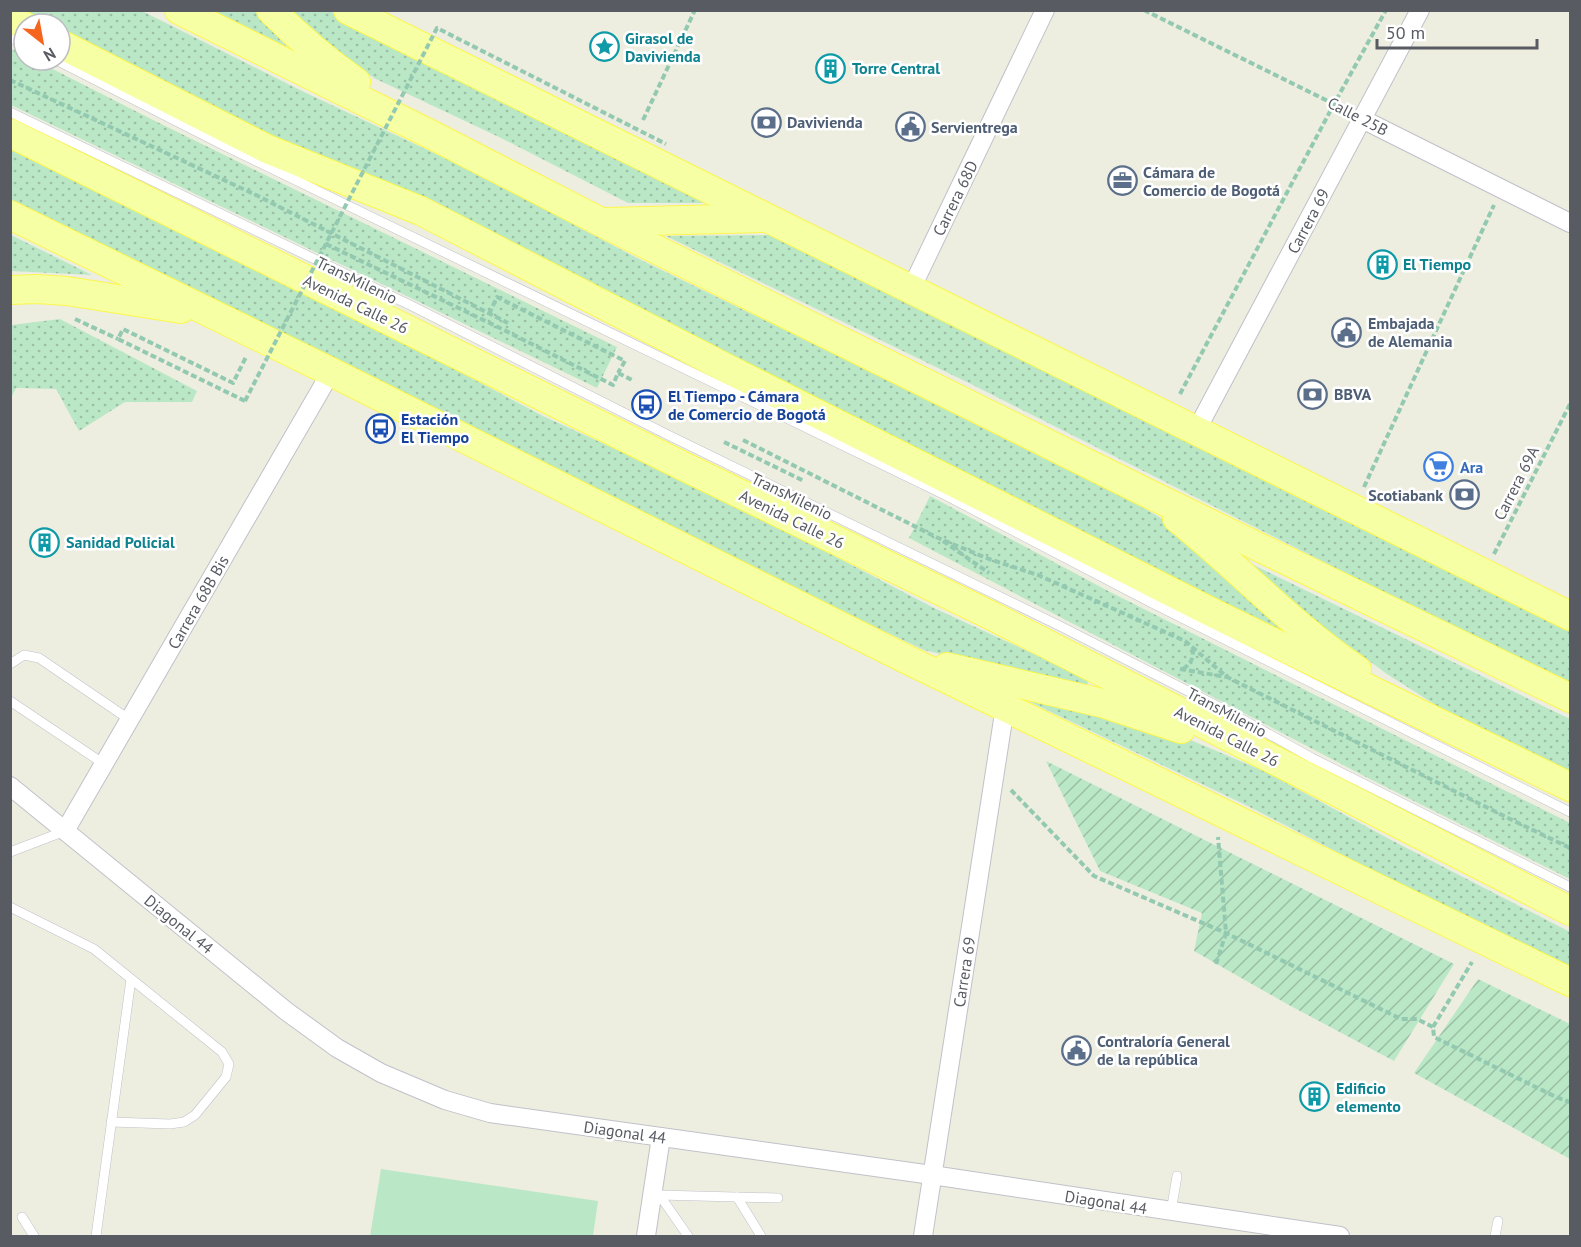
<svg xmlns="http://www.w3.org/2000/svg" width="1581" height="1247" viewBox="0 0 1581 1247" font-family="'PT Sans',sans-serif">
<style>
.grass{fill:url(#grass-dots)}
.garden{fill:url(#garden-furrows)}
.pitch{fill:#bae8c6}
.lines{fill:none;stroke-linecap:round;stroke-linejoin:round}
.lane-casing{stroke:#c0c1c9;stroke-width:10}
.street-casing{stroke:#c0c1c9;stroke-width:20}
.primary-casing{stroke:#fcf74b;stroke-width:30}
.path{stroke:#93c9b0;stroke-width:4;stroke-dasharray:6 3;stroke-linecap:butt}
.lane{stroke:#fff;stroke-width:9}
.street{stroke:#fff;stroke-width:18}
.primary{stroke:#f7ffa4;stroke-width:28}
.path-bridge{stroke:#93c9b0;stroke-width:4;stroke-dasharray:6 3;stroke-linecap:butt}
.labels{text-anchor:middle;stroke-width:5;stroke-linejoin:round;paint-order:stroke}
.culture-label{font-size:16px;font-weight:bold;fill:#0d838f;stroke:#fff;text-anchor:start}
.street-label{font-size:16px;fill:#595b63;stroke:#fff}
.service-label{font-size:16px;font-weight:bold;fill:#4e5e75;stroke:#fff;text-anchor:start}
.transit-label{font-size:16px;font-weight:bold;fill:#164399;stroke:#fff;text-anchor:start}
.shop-label{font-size:16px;font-weight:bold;fill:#366cbe;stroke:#fff;text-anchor:start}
</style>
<defs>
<pattern id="grass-dots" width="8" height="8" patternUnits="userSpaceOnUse" patternTransform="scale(1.5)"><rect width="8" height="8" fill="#bae8c6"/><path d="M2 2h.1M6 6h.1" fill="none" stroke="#9abfa4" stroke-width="1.8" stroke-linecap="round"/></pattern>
<pattern id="garden-furrows" width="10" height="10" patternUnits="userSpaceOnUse" patternTransform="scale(1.5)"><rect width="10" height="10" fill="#bae8c6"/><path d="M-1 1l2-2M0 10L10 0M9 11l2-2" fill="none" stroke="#9abfa4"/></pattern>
</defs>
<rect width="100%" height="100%" fill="#edeee0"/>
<g class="grass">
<path d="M16 11H142L304 92 468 169 637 258 875 374 1081 472 1166 521 1307 643 256 131 60 32V24H44Z"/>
<path d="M215 11H255L287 47Z"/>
<path d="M294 11H330L352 24 721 203H628L499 137 374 78 336 50 304 22Z"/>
<path d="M10 48 24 54V60H35L153 120 617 347 597 388 11 105Z"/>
<path d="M10 146 158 222 373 326 543 416 725 499 934 608 1088 679 1087 688 924 650 869 624 11 200Z"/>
<path d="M11 235 92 275 11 271Z"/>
<path d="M775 235 1122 410 1570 631V684L1441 621 973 385 666 236Z"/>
<path d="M60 319 197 391 192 402H125L79 431 56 389 16 388 11 398V325Z"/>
<path d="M930 496 1110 592 1570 823V879L1368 778 909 538Z"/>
<path d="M1241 559 1570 719V771L1442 709 1387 674 1293 605Z"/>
<path d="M1026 700 1167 730 1266 772 1393 841 1570 932V970L1509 941 1250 807Z"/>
</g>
<g class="garden">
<path d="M1046 761 1454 964 1394 1061 1287 1004 1194 951 1202 913 1100 871Z"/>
<path d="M1478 979 1570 1024V1159L1414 1073Z"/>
</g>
<path class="pitch" d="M381 1169 598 1201 593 1236H370Z"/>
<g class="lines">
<defs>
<g id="lane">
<path d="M10 37 24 43"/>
<path d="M56 60 223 145 945 495 1150 602 1570 812"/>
<path d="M10 112 412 306 668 435 1062 627 1231 713 1312 758 1570 887"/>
<path d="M10 664 24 655 39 658 130 720"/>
<path d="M10 701 104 764"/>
<path d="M10 852 65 831"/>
<path d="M10 907 94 949 222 1052 229 1064 226 1077 195 1115 184 1122 170 1124 111 1122"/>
<path d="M658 1193 688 1236"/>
<path d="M659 1195 778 1198"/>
<path d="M737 1197 761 1236"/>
<path d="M1171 1212 1177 1176"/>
<path d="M22 1217 34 1236"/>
<path d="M96 1236 131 979"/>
<path d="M1495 1236 1498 1221"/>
</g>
<g id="street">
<path d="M1362 119 1570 223"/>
<path d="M911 289 1045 10"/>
<path d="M1196 431 1420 10"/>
<path d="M10 786 286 1011 337 1048 381 1073 445 1100 490 1113 932 1175 1340 1236"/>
<path d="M65 831 331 372"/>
<path d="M646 1236 661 1137"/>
<path d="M923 1236 1005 707"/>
</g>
<g id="primary">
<path d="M179 10 432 135 601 222 1141 490 1570 698"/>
<path d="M271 10C298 37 326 61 356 82"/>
<path d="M348 10 1570 616"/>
<path d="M10 19 24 26"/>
<path d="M60 44 267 149 421 211 730 370 1209 611 1570 787"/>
<path d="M10 133 681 465 990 615 1570 911"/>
<path d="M10 215 331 372 906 659 1570 982"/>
<path d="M606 222 764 218"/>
<path d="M10 290 37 289 67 291 181 309"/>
<path d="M1177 518C1238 567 1292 626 1357 670"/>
<path d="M947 667 1102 703 1181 729"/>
</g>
</defs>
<use href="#lane" class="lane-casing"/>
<use href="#street" class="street-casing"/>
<use href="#primary" class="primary-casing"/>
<g class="path">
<path d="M1144 10 1346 110"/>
<path d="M10 80 256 195 508 323"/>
<path d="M643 120 695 10"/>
<path d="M326 244 502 329 613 385 618 373 634 381"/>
<path d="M489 314 497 297 625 361 618 373"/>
<path d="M75 319 118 339"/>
<path d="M1180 394 1334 104 1386 10"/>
<path d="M245 401 118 339 123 329 233 383 246 357"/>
<path d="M743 440 938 538 989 559 1038 575 1185 641 1227 677 1508 818 1570 848"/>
<path d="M724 442 804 481"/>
<path d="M1364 487 1494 205"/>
<path d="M943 541 989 573"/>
<path d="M1494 554 1570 404"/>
<path d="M1180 669 1226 677"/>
<path d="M1183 669C1192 663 1193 658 1193 648"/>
<path d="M1011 790 1094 876 1226 933 1401 1019H1417L1433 1027 1434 1037 1556 1097 1570 1102"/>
<path d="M1216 964 1226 933 1218 837"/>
<path d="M1433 1027 1472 962"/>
</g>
<use href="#lane" class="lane"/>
<use href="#street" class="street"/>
<use href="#primary" class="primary"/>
<path class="path-bridge" d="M245 401 437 28 666 144"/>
</g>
<defs>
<symbol id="sight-ring" viewBox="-11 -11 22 22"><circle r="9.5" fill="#fff" stroke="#0f9aa8" stroke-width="1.5"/><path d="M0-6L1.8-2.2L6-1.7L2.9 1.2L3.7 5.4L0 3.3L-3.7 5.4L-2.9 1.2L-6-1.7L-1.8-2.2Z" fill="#0f9aa8"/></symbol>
<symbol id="building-ring" viewBox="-11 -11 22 22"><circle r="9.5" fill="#fff" stroke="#0f9aa8" stroke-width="1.5"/><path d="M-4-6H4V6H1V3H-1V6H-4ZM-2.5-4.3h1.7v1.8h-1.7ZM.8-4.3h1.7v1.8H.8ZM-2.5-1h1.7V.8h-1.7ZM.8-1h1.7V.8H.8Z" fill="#0f9aa8"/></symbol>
<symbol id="bank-ring" viewBox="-11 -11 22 22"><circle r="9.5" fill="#fff" stroke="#5c6f8a" stroke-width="1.5"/><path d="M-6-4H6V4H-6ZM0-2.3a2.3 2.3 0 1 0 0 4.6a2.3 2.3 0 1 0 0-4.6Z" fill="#5c6f8a"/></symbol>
<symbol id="civic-ring" viewBox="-11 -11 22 22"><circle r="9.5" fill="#fff" stroke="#5c6f8a" stroke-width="1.5"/><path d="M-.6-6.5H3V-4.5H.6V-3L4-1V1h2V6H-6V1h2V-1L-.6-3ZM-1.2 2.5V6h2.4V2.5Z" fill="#5c6f8a"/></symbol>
<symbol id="office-ring" viewBox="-11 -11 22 22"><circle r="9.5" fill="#fff" stroke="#5c6f8a" stroke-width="1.5"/><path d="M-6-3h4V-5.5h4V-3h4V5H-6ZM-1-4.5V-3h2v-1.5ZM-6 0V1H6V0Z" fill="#5c6f8a"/></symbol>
<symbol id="bus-ring" viewBox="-11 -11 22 22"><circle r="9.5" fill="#fff" stroke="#1a4fb4" stroke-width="1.5"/><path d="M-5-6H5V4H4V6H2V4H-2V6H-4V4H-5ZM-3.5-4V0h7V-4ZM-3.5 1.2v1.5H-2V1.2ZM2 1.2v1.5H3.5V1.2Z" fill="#1a4fb4"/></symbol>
<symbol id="supermarket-ring" viewBox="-11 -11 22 22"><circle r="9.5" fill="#fff" stroke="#3f7fe0" stroke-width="1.5"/><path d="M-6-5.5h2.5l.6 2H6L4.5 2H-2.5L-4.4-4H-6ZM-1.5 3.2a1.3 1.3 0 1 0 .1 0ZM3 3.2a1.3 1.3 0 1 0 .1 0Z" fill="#3f7fe0"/></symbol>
</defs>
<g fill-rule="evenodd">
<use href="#sight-ring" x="588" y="30" width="33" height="33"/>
<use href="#building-ring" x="814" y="52" width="33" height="33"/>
<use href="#bank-ring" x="750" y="106" width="33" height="33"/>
<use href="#civic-ring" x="894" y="110" width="33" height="33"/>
<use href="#office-ring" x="1106" y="164" width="33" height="33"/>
<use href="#building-ring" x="1366" y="248" width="33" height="33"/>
<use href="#civic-ring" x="1330" y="316" width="33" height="33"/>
<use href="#bank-ring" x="1296" y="378" width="33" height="33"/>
<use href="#bus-ring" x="630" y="388" width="33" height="33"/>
<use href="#bus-ring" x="364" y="412" width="33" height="33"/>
<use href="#supermarket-ring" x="1422" y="450" width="33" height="33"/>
<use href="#bank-ring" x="1448" y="478" width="33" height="33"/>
<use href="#building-ring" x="28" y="526" width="33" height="33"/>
<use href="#civic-ring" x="1060" y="1034" width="33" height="33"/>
<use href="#building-ring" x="1298" y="1080" width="33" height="33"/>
</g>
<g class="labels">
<g class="culture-label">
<text x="625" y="44">Girasol de<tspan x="625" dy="18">Davivienda</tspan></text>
<text x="852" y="74">Torre Central</text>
<text x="1403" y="270">El Tiempo</text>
<text x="66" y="548">Sanidad Policial</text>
<text x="1336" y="1094">Edificio<tspan x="1336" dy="18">elemento</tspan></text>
</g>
<g class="street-label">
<text transform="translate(1358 116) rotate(27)" y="6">Calle 25B</text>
<text transform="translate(955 198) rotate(-64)" y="6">Carrera 68D</text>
<text transform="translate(1308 221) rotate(-62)" y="6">Carrera 69</text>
<text transform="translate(357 280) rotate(26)" y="6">TransMilenio</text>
<text transform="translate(356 304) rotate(26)" y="6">Avenida Calle 26</text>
<text transform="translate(1516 483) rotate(-63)" y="6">Carrera 69A</text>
<text transform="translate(792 496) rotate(26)" y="6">TransMilenio</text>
<text transform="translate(792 519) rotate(26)" y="6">Avenida Calle 26</text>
<text transform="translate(198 602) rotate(-60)" y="6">Carrera 68B Bis</text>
<text transform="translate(1227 712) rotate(28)" y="6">TransMilenio</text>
<text transform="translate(1227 736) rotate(27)" y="6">Avenida Calle 26</text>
<text transform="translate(179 924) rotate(39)" y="6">Diagonal 44</text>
<text transform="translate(964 972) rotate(-81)" y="6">Carrera 69</text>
<text transform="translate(625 1132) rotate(8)" y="6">Diagonal 44</text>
<text transform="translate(1106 1202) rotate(9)" y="6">Diagonal 44</text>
</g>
<g class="service-label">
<text x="787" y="128">Davivienda</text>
<text x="931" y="133">Servientrega</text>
<text x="1143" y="178">Cámara de<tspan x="1143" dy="18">Comercio de Bogotá</tspan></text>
<text x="1368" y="329">Embajada<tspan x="1368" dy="18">de Alemania</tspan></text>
<text x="1334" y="400">BBVA</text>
<text x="1443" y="501" text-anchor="end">Scotiabank</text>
<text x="1097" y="1047">Contraloría General<tspan x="1097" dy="18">de la república</tspan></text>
</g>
<g class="transit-label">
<text x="668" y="402">El Tiempo - Cámara<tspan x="668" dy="18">de Comercio de Bogotá</tspan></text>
<text x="401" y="425">Estación<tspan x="401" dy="18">El Tiempo</tspan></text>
</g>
<g class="shop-label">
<text x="1460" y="473">Ara</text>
</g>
</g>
<rect width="1581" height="1247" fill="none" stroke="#595b63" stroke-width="24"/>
<g transform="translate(42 42) rotate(149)"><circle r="28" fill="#ffffff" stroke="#bdbdc1" stroke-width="1.5"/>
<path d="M0-4.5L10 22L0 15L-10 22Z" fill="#f6651e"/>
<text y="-9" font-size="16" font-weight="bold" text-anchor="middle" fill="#595b63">N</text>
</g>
<path d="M1377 39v9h160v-9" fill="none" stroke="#595b63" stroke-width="3"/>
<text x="1386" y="39" font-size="18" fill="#595b63" stroke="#ffffff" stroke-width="4.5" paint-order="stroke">50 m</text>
</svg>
